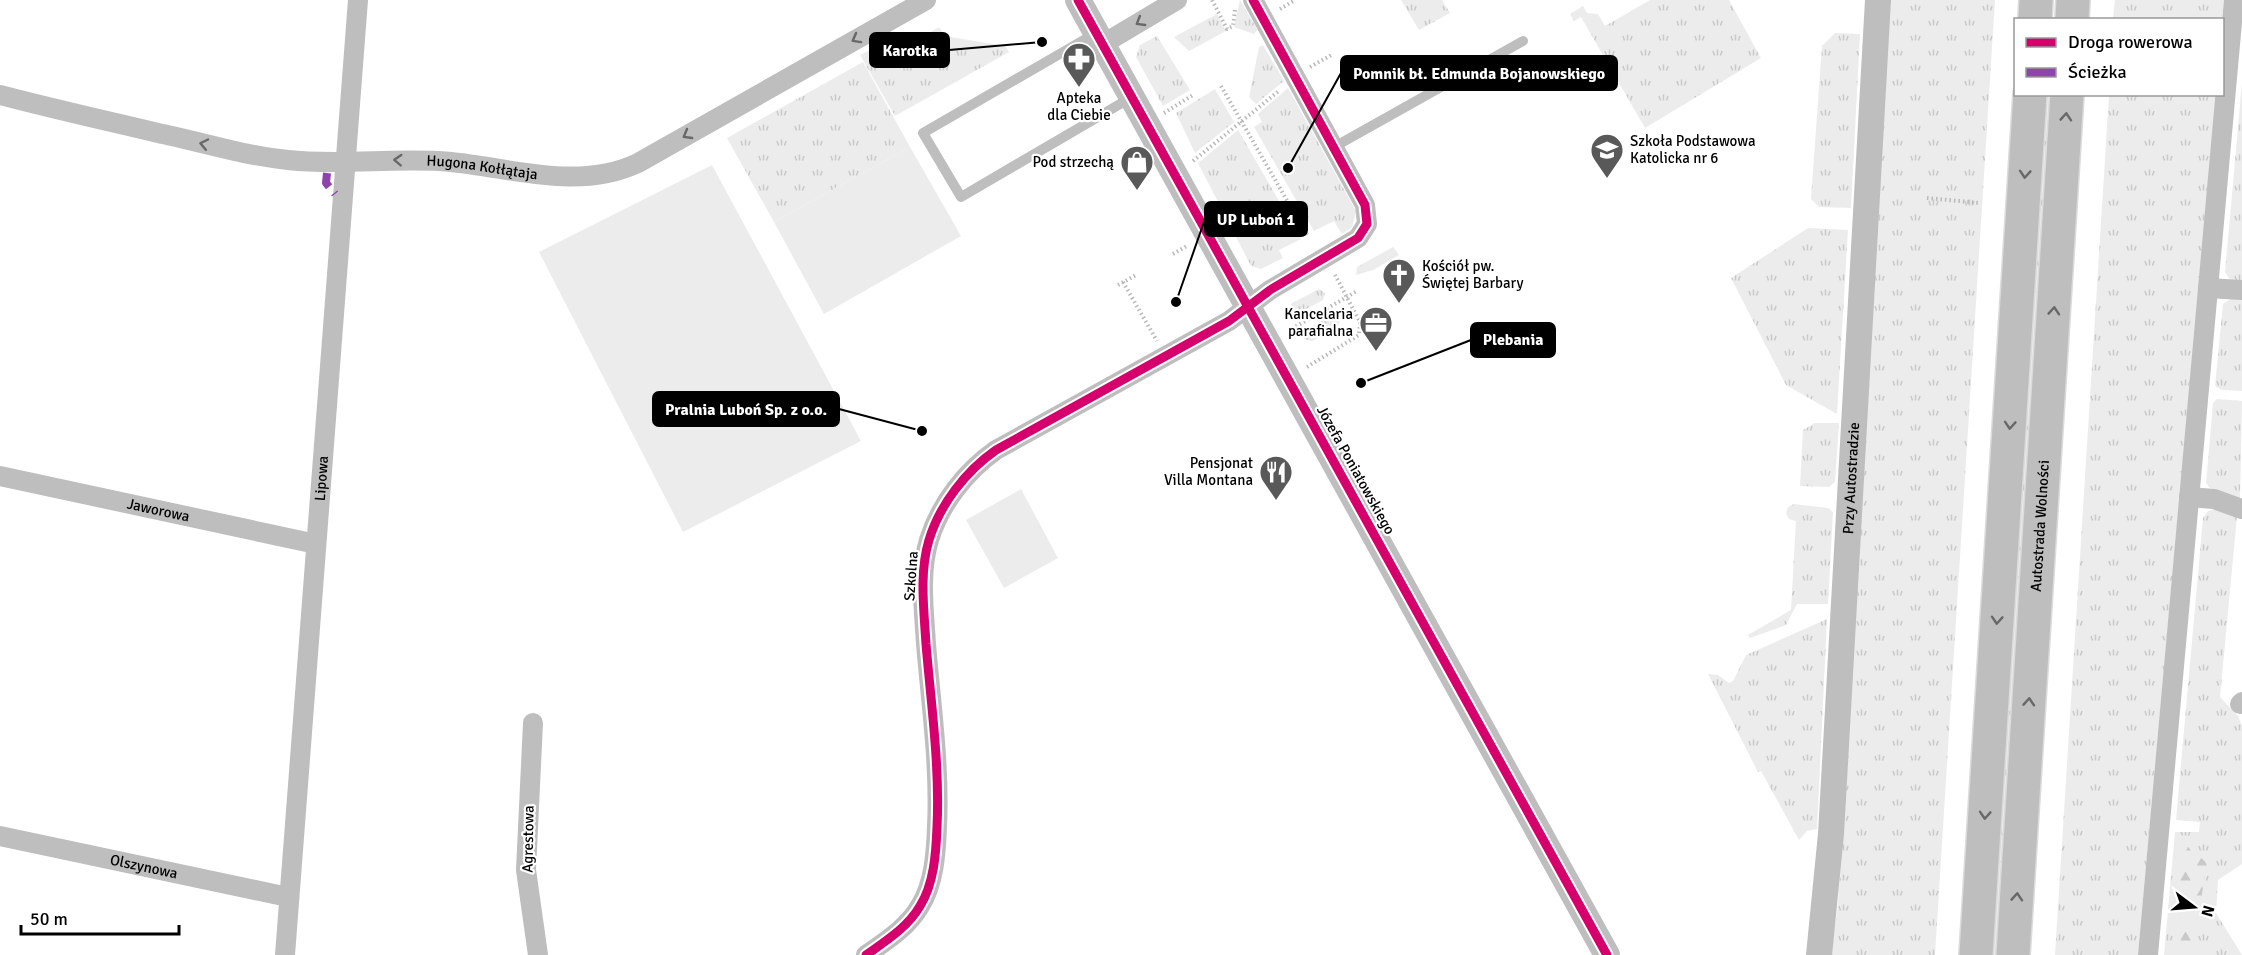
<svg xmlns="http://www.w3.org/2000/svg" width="2242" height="955" viewBox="0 0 2242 955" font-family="Signika,sans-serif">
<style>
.grass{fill:url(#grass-tufts)}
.forest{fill:url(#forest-firs)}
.pitch{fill:#ececec}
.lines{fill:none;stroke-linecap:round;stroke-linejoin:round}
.motorway-casing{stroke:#dbdbdb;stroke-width:36}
.path{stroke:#b9b9b9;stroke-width:4;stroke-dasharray:1.5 3;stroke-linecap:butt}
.service{stroke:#bebebe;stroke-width:10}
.minor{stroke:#bebebe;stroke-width:20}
.tertiary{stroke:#bebebe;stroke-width:26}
.motorway{stroke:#bebebe;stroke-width:33}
.quiet{stroke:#8e44ad;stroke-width:8;stroke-dasharray:15 8;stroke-linecap:butt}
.cycleway-casing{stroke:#fff;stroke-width:13}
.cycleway{stroke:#d6006c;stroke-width:9}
.oneway{stroke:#686868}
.labels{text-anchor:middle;stroke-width:4.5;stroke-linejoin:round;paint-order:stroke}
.poi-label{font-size:15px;fill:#000;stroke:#fff;text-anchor:end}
.street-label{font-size:15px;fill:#000;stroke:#fff}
.leader{fill:none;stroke:#000;stroke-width:2}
.callout-dot{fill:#000;stroke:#fff;stroke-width:2}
.callout{fill:#000;stroke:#000;stroke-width:2}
.callout-label{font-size:16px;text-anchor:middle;font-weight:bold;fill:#fff}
</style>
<defs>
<pattern id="grass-tufts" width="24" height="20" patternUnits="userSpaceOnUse" patternTransform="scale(1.5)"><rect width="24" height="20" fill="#ececec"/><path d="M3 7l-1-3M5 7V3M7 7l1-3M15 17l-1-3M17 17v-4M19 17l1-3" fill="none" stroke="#c9c9c9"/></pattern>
<pattern id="forest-firs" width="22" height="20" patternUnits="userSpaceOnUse" patternTransform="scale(1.5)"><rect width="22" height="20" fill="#ececec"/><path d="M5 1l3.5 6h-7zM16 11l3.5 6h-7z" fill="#c9c9c9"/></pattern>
</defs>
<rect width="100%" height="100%" fill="#fff"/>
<g class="grass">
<path d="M1240 0 1256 27 1257 30 1254 34 1234 27Z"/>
<path d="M1401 0H1442L1450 13 1419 30Z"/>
<path d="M1650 0H1729L1761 58 1645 128 1581 17 1574 21 1570 14 1583 6 1587 13 1598 14 1605 26Z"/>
<path d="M1889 0H1995L1935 955H1831L1838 904 1844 808Z"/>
<path d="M2115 0H2224L2222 19H2113Z"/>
<path d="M1217 14 1226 31 1189 51 1174 37Z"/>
<path d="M939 27 945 36 1005 46 1009 52 895 116 860 55 870 50 891 56Z"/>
<path d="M1835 33 1860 34 1851 208 1819 207 1811 199 1822 46Z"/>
<path d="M1157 36 1190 90 1163 106 1136 57 1140 45Z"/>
<path d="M1263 45 1284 81 1256 104 1249 97 1259 47Z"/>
<path d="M863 62 910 147 774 222 727 138Z"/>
<path d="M2242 83V282L2230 280 2225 272Z"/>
<path d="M1288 88 1356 211 1352 227 1342 234 1334 221 1314 231 1254 127 1262 122 1258 114Z"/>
<path d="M1215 89 1234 122 1195 153 1176 113Z"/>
<path d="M2044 95H2055L2000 955H1989Z"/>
<path d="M2109 95H2216L2138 955H2055Z"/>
<path d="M1238 130 1301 239 1279 250 1283 258 1261 269 1251 266 1198 163Z"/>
<path d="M1808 228 1848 230 1837 414 1786 385 1731 278Z"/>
<path d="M1393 247 1399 255 1373 270 1356 275 1357 267Z"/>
<path d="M1319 289 1325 293 1323 300 1297 314 1290 312 1292 303Z"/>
<path d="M2232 298 2242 299V391L2222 390 2215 386 2223 304Z"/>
<path d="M1330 316 1340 319 1338 327 1312 341 1304 339 1306 330Z"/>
<path d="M2217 399 2242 401 2240 498 2210 488 2206 483 2213 403Z"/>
<path d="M1815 423H1839L1835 482 1829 487 1800 486 1803 430Z"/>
<path d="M1794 504 1828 508 1833 512 1828 604H1797L1786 625 1750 638 1748 635 1791 610 1796 521 1789 519 1786 513 1788 507Z"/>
<path d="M2217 509 2237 516 2220 697 2238 716 2242 726V864L2218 880 2216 913 2242 955H2164L2175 832H2199L2200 822 2176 820 2203 518 2208 511Z"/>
<path d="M1827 619 1817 829 1807 831 1799 840 1761 771 1758 772 1708 674 1718 675 1729 683 1733 681 1746 655Z"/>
</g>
<path class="forest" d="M2188 847 2207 863 2192 955H2175L2180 862Z"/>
<g class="pitch">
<path d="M910 147 961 236 824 314 774 222Z"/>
<path d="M712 165 861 441 683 532 539 252Z"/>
<path d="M1021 489 1058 558 1004 588 966 520Z"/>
</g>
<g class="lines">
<defs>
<g id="motorway">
<path d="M2035 20 2036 0"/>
<path d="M2072 20 2073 0"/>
<path d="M1976 955 2030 94"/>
<path id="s6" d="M2013 955 2067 94"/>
</g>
</defs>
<use href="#motorway" class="motorway-casing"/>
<g class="path">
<path d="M1212 0 1227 29 1233 26 1235 10"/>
<path d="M1280 9 1295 0"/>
<path d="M1310 67 1333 54"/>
<path d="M1221 86 1307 235"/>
<path d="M1164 113 1193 95"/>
<path d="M1193 161 1280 90"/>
<path d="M1927 198 1980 203"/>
<path d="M1173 254 1187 246"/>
<path d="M1123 282 1157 341"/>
<path d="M1118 285 1136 275"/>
<path d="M1288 331 1357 291"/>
<path d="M1307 367 1359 335 1360 322 1334 273"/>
</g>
<g class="service">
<path d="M1096 33 923 133 961 197 1132 97"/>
<path d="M1334 147 1523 41"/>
</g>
<g class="minor">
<path d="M1103 44 1177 0"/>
<path id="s1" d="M0 95C57 110 115 123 172 136 210 145 249 156 288 160 342 166 396 157 451 162 512 168 579 191 638 163L926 0"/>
<path d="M2208 288 2242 290"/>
<path id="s2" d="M0 476 316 544"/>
<path d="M2189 497 2214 499 2242 509"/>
<path d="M2240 704 2242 702"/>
<path d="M533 723 526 870 538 955"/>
<path id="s3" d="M0 836 288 897"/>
<path id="s4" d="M285 955 358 0"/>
<path d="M866 955C886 941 908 927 920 906 934 884 936 853 937 827 940 766 931 704 926 644 924 610 919 573 929 540 940 504 966 471 996 450L1229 321 1270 290 1358 238 1367 224 1365 205 1253 0"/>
<path d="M2148 955 2234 0"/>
</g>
<g class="tertiary">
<path d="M1078 0 1607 955"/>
<path id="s5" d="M1819 955 1831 834 1878 0"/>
</g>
<use href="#motorway" class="motorway"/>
<path class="quiet" d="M327 173 326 183 335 194"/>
<defs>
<g id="cycleway">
<path d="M1078 0 1607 955"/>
<path d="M866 955C886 941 908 927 920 906 934 884 936 853 937 827 940 766 931 704 926 644 924 610 919 573 929 540 940 504 966 471 996 450L1229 321 1270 290 1358 238 1367 224 1365 205 1253 0"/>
</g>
</defs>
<use href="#cycleway" class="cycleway-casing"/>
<use href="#cycleway" class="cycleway"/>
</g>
<defs><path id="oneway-chevron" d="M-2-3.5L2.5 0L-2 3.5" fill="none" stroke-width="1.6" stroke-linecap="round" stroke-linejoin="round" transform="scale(1.5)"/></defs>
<g class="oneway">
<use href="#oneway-chevron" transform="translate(1140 22) rotate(149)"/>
<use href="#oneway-chevron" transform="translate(856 39) rotate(151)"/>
<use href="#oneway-chevron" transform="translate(2066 117) rotate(-86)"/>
<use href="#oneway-chevron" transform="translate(687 135) rotate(150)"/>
<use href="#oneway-chevron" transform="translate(204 144) rotate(-168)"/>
<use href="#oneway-chevron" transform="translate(398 160) rotate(-177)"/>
<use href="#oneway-chevron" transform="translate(2025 174) rotate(94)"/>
<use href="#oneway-chevron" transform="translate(2054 311) rotate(-86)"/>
<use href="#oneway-chevron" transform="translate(2010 425) rotate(94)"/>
<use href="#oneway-chevron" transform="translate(1997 620) rotate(94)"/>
<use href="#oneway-chevron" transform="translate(2029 702) rotate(-86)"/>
<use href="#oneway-chevron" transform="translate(1985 815) rotate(94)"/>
<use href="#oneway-chevron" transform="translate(2017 897) rotate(-86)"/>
</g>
<defs>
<symbol id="pharmacy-pin" viewBox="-11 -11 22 30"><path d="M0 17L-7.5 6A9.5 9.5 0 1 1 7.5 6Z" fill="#595959" stroke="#fff"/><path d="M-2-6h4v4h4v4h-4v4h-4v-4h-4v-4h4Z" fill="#fff"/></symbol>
<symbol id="school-pin" viewBox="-11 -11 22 30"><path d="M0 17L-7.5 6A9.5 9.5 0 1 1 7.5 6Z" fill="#595959" stroke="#fff"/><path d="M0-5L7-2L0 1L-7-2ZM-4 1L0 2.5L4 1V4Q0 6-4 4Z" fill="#fff"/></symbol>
<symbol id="shop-pin" viewBox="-11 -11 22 30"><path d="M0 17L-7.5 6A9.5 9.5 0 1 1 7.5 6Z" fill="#595959" stroke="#fff"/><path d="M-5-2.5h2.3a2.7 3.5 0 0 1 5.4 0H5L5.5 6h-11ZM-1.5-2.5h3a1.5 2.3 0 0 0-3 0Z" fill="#fff"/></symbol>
<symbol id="church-pin" viewBox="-11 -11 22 30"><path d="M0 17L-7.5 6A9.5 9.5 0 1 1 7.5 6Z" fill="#595959" stroke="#fff"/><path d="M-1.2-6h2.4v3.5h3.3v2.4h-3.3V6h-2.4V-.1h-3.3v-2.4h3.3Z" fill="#fff"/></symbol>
<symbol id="office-pin" viewBox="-11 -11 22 30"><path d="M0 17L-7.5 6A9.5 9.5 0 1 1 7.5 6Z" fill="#595959" stroke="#fff"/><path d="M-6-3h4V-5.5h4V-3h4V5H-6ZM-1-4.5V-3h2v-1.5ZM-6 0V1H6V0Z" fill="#fff"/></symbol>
<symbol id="restaurant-pin" viewBox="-11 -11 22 30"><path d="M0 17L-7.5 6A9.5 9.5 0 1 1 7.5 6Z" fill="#595959" stroke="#fff"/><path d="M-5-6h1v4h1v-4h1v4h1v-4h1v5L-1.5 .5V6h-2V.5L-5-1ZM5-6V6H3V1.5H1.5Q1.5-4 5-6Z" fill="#fff"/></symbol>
</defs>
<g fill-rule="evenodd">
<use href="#pharmacy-pin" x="1060" y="40" width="38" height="52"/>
<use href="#school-pin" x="1588" y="131" width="38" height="52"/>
<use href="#shop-pin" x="1118" y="143" width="38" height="52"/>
<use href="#church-pin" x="1380" y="256" width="38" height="52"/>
<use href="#office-pin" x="1357" y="304" width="38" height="52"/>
<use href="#restaurant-pin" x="1257" y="453" width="38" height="52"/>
</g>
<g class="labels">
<g class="poi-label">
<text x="1079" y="103" text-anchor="middle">Apteka<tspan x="1079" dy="17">dla Ciebie</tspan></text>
<text x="1630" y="146" text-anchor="start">Szkoła Podstawowa<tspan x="1630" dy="17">Katolicka nr 6</tspan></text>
<text x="1114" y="167">Pod strzechą</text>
<text x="1422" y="271" text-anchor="start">Kościół pw.<tspan x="1422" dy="17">Świętej Barbary</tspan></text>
<text x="1353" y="319">Kancelaria<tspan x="1353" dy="17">parafialna</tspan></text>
<text x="1253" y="468">Pensjonat<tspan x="1253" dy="17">Villa Montana</tspan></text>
</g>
<g class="street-label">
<text dy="5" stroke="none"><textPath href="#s1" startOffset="490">Hugona Kołłątaja</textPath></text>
<text transform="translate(1356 470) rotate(61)" y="5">Józefa Poniatowskiego</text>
<text dy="5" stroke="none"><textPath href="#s4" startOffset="478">Lipowa</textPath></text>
<text dy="5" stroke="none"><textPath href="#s5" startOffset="478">Przy Autostradzie</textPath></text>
<text dy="5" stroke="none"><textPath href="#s2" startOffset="162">Jaworowa</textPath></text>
<text dy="5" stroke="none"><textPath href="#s6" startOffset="430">Autostrada Wolności</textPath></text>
<text transform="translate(911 576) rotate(-86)" y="5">Szkolna</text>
<text transform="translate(528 839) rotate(-89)" y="5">Agrestowa</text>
<text dy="5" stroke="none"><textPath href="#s3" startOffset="147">Olszynowa</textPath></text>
</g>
</g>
<path class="leader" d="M1042 42L949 50M1288 168L1341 73M1176 302L1205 219M1361 383L1471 340M922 431L839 409"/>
<g class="callout-dot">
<circle cx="1042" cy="42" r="6"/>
<circle cx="1288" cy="168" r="6"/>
<circle cx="1176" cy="302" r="6"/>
<circle cx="1361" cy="383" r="6"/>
<circle cx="922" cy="431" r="6"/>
</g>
<g class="callout">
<rect x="870" y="33" width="79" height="34" rx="6"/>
<rect x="1341" y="56" width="276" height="34" rx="6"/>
<rect x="1205" y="202" width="102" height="34" rx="6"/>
<rect x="1471" y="323" width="84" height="34" rx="6"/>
<rect x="653" y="392" width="186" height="34" rx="6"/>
</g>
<g class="callout-label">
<text x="910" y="56">Karotka</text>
<text x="1479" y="79">Pomnik bł. Edmunda Bojanowskiego</text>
<text x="1256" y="225">UP Luboń 1</text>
<text x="1513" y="345">Plebania</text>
<text x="746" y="415">Pralnia Luboń Sp. z o.o.</text>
</g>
<rect x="2014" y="18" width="210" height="78" fill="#ffffff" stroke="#999999" stroke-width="1.5"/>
<rect x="2026" y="38" width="30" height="9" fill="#d6006c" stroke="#999999" stroke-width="1.5"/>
<text x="2068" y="48" font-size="18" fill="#000000">Droga rowerowa</text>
<rect x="2026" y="68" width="30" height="9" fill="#8e44ad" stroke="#999999" stroke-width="1.5"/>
<text x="2068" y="78" font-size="18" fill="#000000">Ścieżka</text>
<g transform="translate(2194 907) rotate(106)" stroke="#ffffff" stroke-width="4.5" paint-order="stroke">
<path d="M0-4.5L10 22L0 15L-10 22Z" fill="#000000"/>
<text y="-9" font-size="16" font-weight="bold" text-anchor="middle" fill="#000000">N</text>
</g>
<path d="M21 925v9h158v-9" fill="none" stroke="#000000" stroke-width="3"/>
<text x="30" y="925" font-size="18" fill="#000000" stroke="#ffffff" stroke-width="4.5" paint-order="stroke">50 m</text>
</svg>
